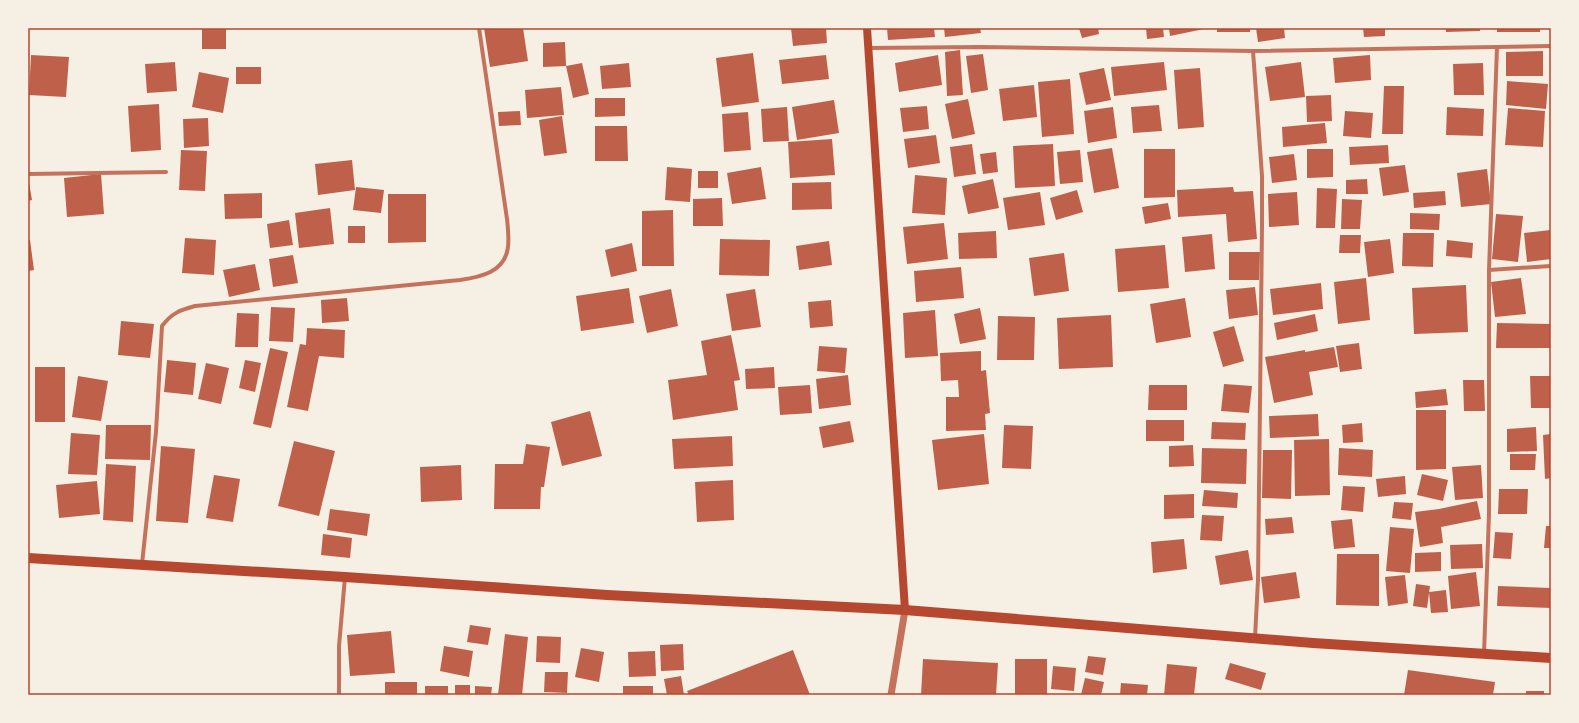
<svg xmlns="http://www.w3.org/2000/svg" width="1579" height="723" viewBox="0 0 1579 723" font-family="Commissioner,sans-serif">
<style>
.building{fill:#bf614a}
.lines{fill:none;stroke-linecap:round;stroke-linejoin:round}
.minor{stroke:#c5725c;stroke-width:4}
.tertiary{stroke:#c5725c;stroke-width:7}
.secondary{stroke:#b5482f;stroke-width:8}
.primary{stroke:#b5482f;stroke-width:10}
.neatline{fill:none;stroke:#b5482f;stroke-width:1.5}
</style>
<rect width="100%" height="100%" fill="#f6efe4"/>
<g class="building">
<rect x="202" y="28" width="24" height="21"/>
<path d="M484 28H523L528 61 490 67Z"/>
<path d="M791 28H826L827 43 793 46Z"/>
<path d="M887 28H934L935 37 888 40Z"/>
<path d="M944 28H980L981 33 945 37Z"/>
<path d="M1079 28H1098L1099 34 1082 38Z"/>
<path d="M1146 28H1163L1164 37 1147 39Z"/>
<path d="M1169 28H1203L1204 29 1170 36Z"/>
<rect x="1217" y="28" width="33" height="4"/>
<path d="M1256 28H1284L1285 38 1258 42Z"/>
<path d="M1363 28H1385V36L1364 37Z"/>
<path d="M1446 28H1480V31L1446 32Z"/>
<rect x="1497" y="28" width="43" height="4"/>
<path d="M565 42 566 66 543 67V43Z"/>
<path d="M960 50 963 95 947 96 945 52Z"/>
<path d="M1543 51V76H1506V52Z"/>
<path d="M753 53 759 102 722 107 716 58Z"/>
<path d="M983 54 988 90 971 93 966 56Z"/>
<path d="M31 55 69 57 66 97 29 95Z"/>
<path d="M826 55 829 79 782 84 779 60Z"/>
<path d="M938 55 942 85 899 92 895 63Z"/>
<path d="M1370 55 1371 80 1335 83 1333 58Z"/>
<path d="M175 62 177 91 147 93 145 64Z"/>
<path d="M1164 62 1167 90 1114 96 1111 67Z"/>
<path d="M1301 62 1305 97 1270 101 1265 67Z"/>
<path d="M582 63 589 94 573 98 566 66Z"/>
<path d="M629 63 631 87 602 89 600 66Z"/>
<path d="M1483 63 1484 95H1454L1453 64Z"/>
<rect x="236" y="67" width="25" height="17"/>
<path d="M1104 68 1111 100 1086 105 1079 73Z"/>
<path d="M1200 68 1204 127 1178 129 1174 70Z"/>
<path d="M199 72 229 78 223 113 192 107Z"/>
<path d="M1070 79 1074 134 1042 137 1038 82Z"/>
<path d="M1507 81 1548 84 1546 109 1506 105Z"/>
<path d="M1034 85 1037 117 1003 121 999 89Z"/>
<path d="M1384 86H1404L1403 134H1382Z"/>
<path d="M561 87 564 115 527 118 525 90Z"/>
<path d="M1331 95 1332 121 1307 122 1306 96Z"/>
<path d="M595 98H625V116L595 117Z"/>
<path d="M968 99 975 134 952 139 945 104Z"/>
<path d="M834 100 839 133 797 140 792 107Z"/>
<path d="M159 104 161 150 131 152 128 106Z"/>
<path d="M1159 105 1162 131 1133 133 1131 107Z"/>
<path d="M927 106 929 129 903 132 900 108Z"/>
<path d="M787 107 789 141 763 142 761 109Z"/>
<path d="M1113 107 1117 138 1088 143 1084 111Z"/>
<path d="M1447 107 1484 109 1483 136 1446 135Z"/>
<path d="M1508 108 1545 111 1543 147 1505 145Z"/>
<path d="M520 111 521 125 499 126 498 112Z"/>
<path d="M1345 111 1373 113 1371 138 1343 136Z"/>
<path d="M748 112 751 150 724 152 722 114Z"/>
<path d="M562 116 567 153 544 156 539 120Z"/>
<path d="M208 118 209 146 184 148 183 119Z"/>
<path d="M1325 123 1327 143 1283 147 1282 127Z"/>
<path d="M595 126H627L628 161H595Z"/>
<path d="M936 135 940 163 908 168 904 139Z"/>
<path d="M832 139 835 175 790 178 788 142Z"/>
<path d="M972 144 976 174 954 177 950 147Z"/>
<path d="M1053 144 1055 186 1015 188 1013 146Z"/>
<path d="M1388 145 1389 163 1350 165 1349 147Z"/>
<path d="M1112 148 1119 188 1094 193 1087 152Z"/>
<path d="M1144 149H1175V197L1144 198Z"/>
<path d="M1307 149H1333V177L1307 178Z"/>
<path d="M181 150 207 151 205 191 179 190Z"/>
<path d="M1080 150 1083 182 1060 184 1057 152Z"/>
<path d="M996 152 998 172 983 174 980 154Z"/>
<path d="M1294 154 1297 180 1272 183 1269 157Z"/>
<path d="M352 160 355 190 318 195 315 164Z"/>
<path d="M1405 165 1409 192 1383 196 1379 168Z"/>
<path d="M667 167 692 169 690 202 665 200Z"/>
<path d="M761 167 766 199 732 204 727 173Z"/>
<path d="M1487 169 1491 204 1461 207 1457 173Z"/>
<rect x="698" y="171" width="20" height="17"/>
<path d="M101 174 104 214 67 217 64 178Z"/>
<path d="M915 175 947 178 945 215 912 213Z"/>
<path d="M28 177 32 200 28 201Z"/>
<path d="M993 179 999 208 968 214 962 186Z"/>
<path d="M1367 179 1368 194H1346V180Z"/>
<path d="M831 182 832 209 792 210V183Z"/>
<path d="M356 187 384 190 381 213 353 210Z"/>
<path d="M1233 187 1234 192 1253 191 1257 239 1228 242 1226 214 1178 217 1177 190Z"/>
<path d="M1317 188 1337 189 1335 228H1316Z"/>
<path d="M1077 190 1083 212 1056 220 1050 198Z"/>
<path d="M1445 191 1446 205 1414 208 1413 193Z"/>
<path d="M1040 192 1045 225 1008 230 1003 198Z"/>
<path d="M1297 192 1299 225 1269 227 1268 194Z"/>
<path d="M262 193V218L225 219 224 194Z"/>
<path d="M388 194H426V242L388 243Z"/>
<path d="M722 198 723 226H693V199Z"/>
<path d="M1342 199 1362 200 1360 229H1341Z"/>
<path d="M1168 203 1171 219 1145 224 1142 207Z"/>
<path d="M330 208 334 244 299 248 295 213Z"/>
<path d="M673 210 674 266H642V211Z"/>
<path d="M1410 213 1440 214 1439 230 1410 229Z"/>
<path d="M1496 214 1523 216 1518 262 1492 259Z"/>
<path d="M289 220 293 245 270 248 267 224Z"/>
<path d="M944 223 948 259 907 264 903 227Z"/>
<rect x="348" y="226" width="17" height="17"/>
<path d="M1551 230V259L1527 262 1524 233Z"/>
<path d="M996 231 997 258 959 259 958 233Z"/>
<path d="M1403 233H1434L1433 267 1402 266Z"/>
<path d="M1212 234 1215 269 1185 272 1182 237Z"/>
<path d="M1340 235H1361L1360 253H1339Z"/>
<path d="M185 238 216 240 214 275 182 273Z"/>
<path d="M720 239 770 240 769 276 719 275Z"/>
<path d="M1390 239 1394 273 1368 277 1364 242Z"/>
<path d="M28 240H30L34 270 28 271Z"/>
<path d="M1447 240 1473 243 1472 258 1446 256Z"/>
<path d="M829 241 832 265 799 270 796 246Z"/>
<path d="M632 243 637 271 611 277 605 250Z"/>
<path d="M1165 245 1169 288 1118 292 1115 249Z"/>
<path d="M1229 252H1260L1259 280H1229Z"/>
<path d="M1064 253 1069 291 1034 296 1029 258Z"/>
<path d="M293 255 298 283 273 287 269 259Z"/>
<path d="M255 264 260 290 229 297 223 270Z"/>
<path d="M961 267 964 298 916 302 914 271Z"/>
<path d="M1366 278 1370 320 1338 324 1334 282Z"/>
<path d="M1521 278 1526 314 1495 317 1491 282Z"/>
<path d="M1321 283 1323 309 1273 315 1270 289Z"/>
<path d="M1466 285 1468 332 1414 334 1412 288Z"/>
<path d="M1255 287 1258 315 1229 319 1226 290Z"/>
<path d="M629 288 634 323 581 331 576 296Z"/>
<path d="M671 289 678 326 647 333 639 296Z"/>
<path d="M755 289 761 327 732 331 726 294Z"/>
<path d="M347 298 349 321 322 323 321 300Z"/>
<path d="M1185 298 1191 337 1156 343 1150 304Z"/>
<path d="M831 300 833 326 810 328 808 302Z"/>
<path d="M271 307 295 308 293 342 269 341Z"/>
<path d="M980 308 986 339 960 344 954 314Z"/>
<path d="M935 310 938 356 905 358 903 313Z"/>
<path d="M237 313 259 314 258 347H235Z"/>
<path d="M1315 314 1318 331 1277 340 1274 323Z"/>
<path d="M1111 315 1113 367 1059 369 1057 318Z"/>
<path d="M998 316 1035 317 1034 360H997Z"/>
<path d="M121 321 154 324 150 358 118 355Z"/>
<path d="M1497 323 1551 324V348H1496Z"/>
<path d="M1234 326 1244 361 1223 367 1213 332Z"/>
<path d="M307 328 345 330 344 358 319 356 308 411 287 407 300 344 306 345Z"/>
<path d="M731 335 740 380 734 381 738 410 673 420 668 380 707 375 701 341Z"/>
<path d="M1359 343 1362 369 1340 372 1336 346Z"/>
<path d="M819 346 847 348 845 373 817 371Z"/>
<path d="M1334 347 1338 367 1309 372 1313 395 1274 403 1265 357 1305 350V352Z"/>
<path d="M270 348 288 352 271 428 253 424Z"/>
<path d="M981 351V371L986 370 990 413 985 414 986 430 946 431V397H959L958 380 941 381 940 353Z"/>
<path d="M167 360 196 363 193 395 164 392Z"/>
<path d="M245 360 261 363 255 392 239 388Z"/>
<path d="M206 363 229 368 221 404 198 399Z"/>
<rect x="35" y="367" width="30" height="55"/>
<path d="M774 367 775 388 746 389 745 369Z"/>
<path d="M848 375 851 405 819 409 816 379Z"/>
<path d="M78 376 108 381 101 421 72 417Z"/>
<path d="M1530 376H1551V408H1531Z"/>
<path d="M1463 380H1484L1485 411H1464Z"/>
<path d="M1224 384 1252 386 1249 413 1221 411Z"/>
<path d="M810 385 812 413 780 415 778 387Z"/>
<path d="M1149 385H1187V410H1148Z"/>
<path d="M1446 389 1448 405 1416 408 1415 392Z"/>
<path d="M1416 410H1446V469L1416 470Z"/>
<path d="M590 411 602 456 562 466 551 422Z"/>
<path d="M1318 414 1319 436 1270 438 1269 416Z"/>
<rect x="1146" y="420" width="38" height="21"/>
<path d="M850 421 854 442 823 448 819 427Z"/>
<path d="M1212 422 1246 423 1245 440 1211 439Z"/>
<path d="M1362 423 1363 442 1343 443 1342 425Z"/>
<path d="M106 425H151L150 460 105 459Z"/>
<path d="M1004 425 1033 426 1031 469 1002 468Z"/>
<path d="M1536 427 1537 451 1507 452V429Z"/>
<path d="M71 433 100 435 97 475 68 474Z"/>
<path d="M984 434 989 484 938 490 932 440Z"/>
<path d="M1551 434V478L1545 479 1543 435Z"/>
<path d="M732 436 733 466 674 469 672 439Z"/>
<path d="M1329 439 1330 495 1295 496 1294 440Z"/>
<path d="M294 441 335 451 319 516 278 506Z"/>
<path d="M526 444 550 447 544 487H541L540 509H494L495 464H523Z"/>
<path d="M1193 445 1194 466 1169 467V446Z"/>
<path d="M161 446 195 449 188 523 156 521Z"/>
<path d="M1202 448 1247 449 1246 484 1201 483Z"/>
<path d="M1339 448 1373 450 1372 477 1338 475Z"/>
<path d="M1263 450H1292L1291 499 1262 498Z"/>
<path d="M1510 454H1536L1535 470H1510Z"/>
<path d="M106 464 136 466 133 522 103 520Z"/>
<path d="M461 465 462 500 421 502 420 467Z"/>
<path d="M1481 465 1483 498 1455 500 1452 467Z"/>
<path d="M1422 474 1448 480 1443 501 1417 495Z"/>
<path d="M214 475 240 479 233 522 206 518Z"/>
<path d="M1405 476 1406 494 1378 497 1376 479Z"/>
<path d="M733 480 734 520 697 522 695 482Z"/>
<path d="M97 481 100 514 59 518 56 485Z"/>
<path d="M1343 486 1365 487 1363 512 1341 510Z"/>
<path d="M1499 489H1528L1527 514H1498Z"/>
<path d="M1204 490 1238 493 1237 508 1202 506Z"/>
<path d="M1194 494V518L1164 519V495Z"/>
<path d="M1477 501 1481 519 1441 527 1443 543 1420 547 1415 512 1439 509Z"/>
<path d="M1394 502 1413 503 1411 520 1392 518Z"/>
<path d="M330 509 370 514 367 536 327 530Z"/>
<path d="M1202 515 1224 516 1222 541 1200 540Z"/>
<path d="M1292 517 1294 533 1266 535 1265 519Z"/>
<path d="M1352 519 1355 547 1334 549 1331 521Z"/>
<path d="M1546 526H1551V548H1544Z"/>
<path d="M1390 527 1414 529 1410 573 1386 571Z"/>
<path d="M1495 532 1513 533 1511 559 1493 558Z"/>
<path d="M323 534 352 538 350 558 321 555Z"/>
<path d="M1184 539 1187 569 1153 573 1151 542Z"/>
<path d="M1482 544 1483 568 1451 569 1450 545Z"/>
<path d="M1248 550 1253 580 1220 585 1215 556Z"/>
<path d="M1441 552V571L1415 572V553Z"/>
<path d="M1337 554H1379V606L1336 605Z"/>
<path d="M1296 572 1300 598 1264 603 1261 577Z"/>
<path d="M1476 572 1480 606 1451 609 1448 576Z"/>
<path d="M1405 575 1408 603 1388 606 1385 577Z"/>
<path d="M1416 584 1430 586 1427 608 1413 606Z"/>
<path d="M1498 586 1551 588V608L1497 606Z"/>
<path d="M1446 590 1448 612 1431 613 1429 592Z"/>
<path d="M470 625 491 628 488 645 467 642Z"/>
<path d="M391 631 395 673 350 676 347 635Z"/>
<path d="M505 634 528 637 522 695H498Z"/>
<path d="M537 636 561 637 560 663 536 662Z"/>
<path d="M683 644 684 670 661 671 660 645Z"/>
<path d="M444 646 473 651 469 677 440 671Z"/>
<path d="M581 648 604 652 599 682 575 677Z"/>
<path d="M793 650 810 695H689L687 691Z"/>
<path d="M655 651 656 676 629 677 628 652Z"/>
<path d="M1088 656 1106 658 1103 675 1085 672Z"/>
<path d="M923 659 998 663 996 695H921Z"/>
<rect x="1015" y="659" width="32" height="36"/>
<path d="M1230 663 1266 673 1261 690 1225 679Z"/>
<path d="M1167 664 1197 667 1194 695H1164Z"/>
<path d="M1053 666 1076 668 1074 691 1051 689Z"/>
<path d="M1408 670 1495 682 1493 695H1404Z"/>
<path d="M545 672H568L567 693 544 692Z"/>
<path d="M681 676 684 695H667L664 679Z"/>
<path d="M1085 678 1104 682 1101 695H1081Z"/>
<rect x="385" y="682" width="32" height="13"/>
<path d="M1121 683 1148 685 1147 695H1120Z"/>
<rect x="455" y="685" width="15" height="10"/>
<rect x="425" y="686" width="23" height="9"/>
<path d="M475 686 492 687 491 695H475Z"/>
<rect x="623" y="686" width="30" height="9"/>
<rect x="1526" y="691" width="18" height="4"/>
</g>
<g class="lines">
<g class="minor">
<path d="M869 48 979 47 1253 51 1551 46"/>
<path d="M1253 51 1262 176V226L1258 580 1255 638"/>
<path d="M28 174 166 172"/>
<path d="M1489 270 1551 266"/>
<path d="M142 564 156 432 162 326C172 313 180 310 195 306L460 280C481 277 505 272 508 247 509 238 508 228 507 219L479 28"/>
<path d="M1484 654 1489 514V270L1497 47"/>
<path d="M339 695V646L345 577"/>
</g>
<path class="tertiary" d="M891 695 905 610"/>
<path class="secondary" d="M867 28 905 610"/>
<path class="primary" d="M28 558 345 577 607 595 905 610 1313 643 1551 658"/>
</g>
<rect width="1579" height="723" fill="none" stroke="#f6efe4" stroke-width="58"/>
<rect x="29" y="29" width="1521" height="665" class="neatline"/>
</svg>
